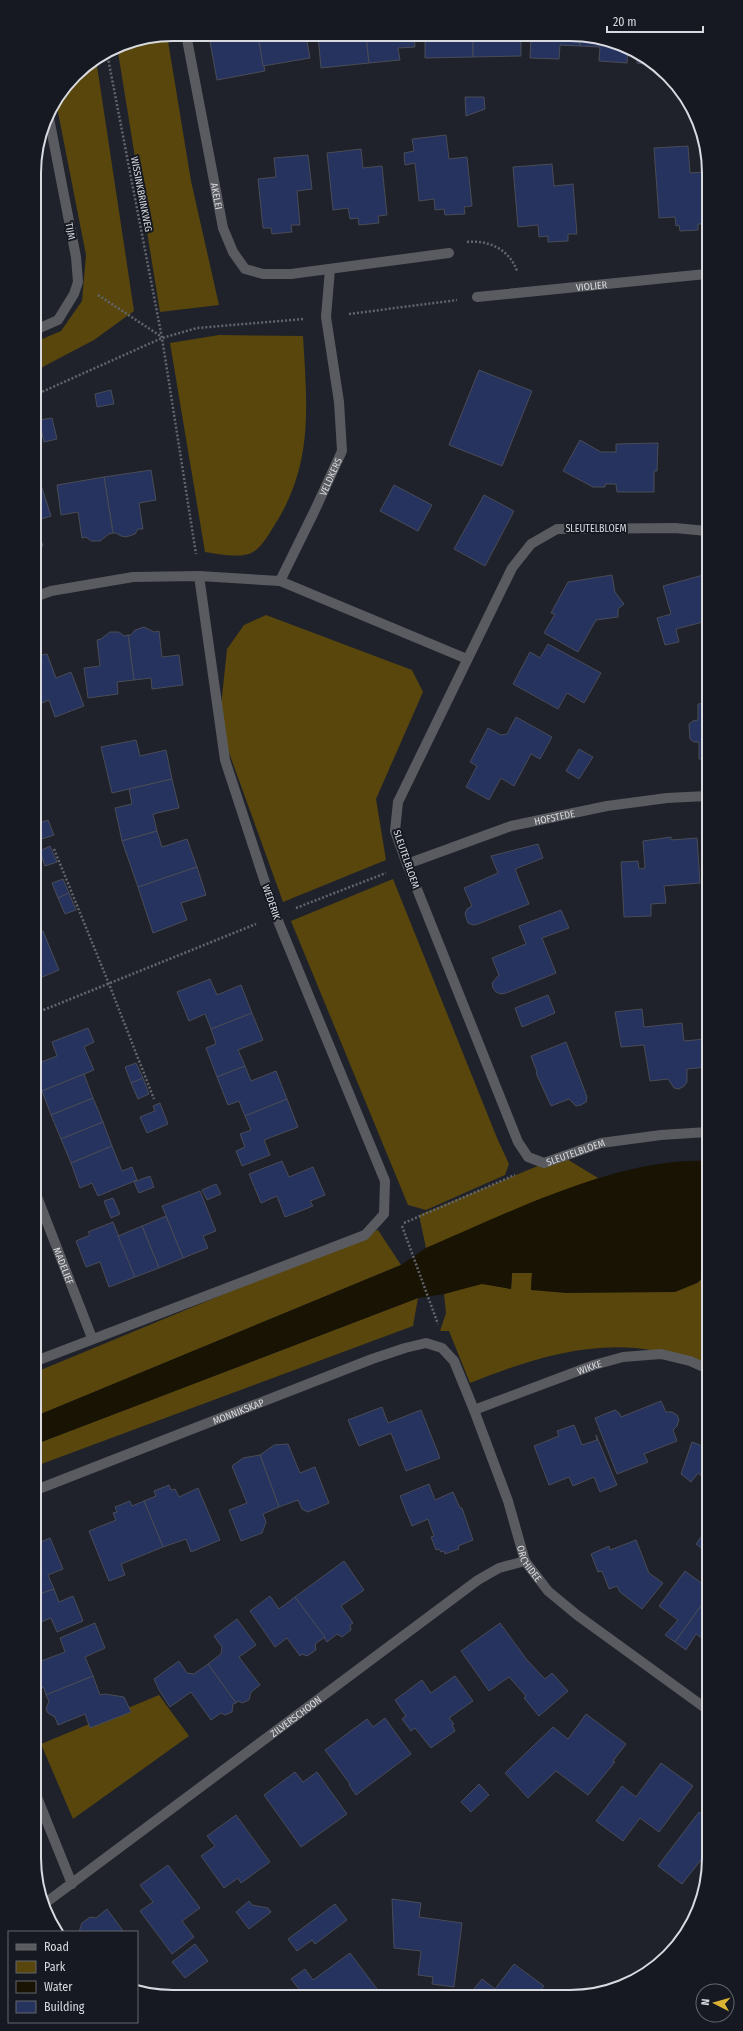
<svg xmlns="http://www.w3.org/2000/svg" width="743" height="2031" viewBox="0 0 743 2031" font-family="'Fira Sans Condensed',sans-serif">
<style>
.green{fill:#58460d}
.water{fill:#191303}
.building{fill:#26335f;stroke:#494c56}
.lines{fill:none;stroke-linecap:round;stroke-linejoin:round}
.path{stroke:#63656d;stroke-width:2.5;stroke-dasharray:2 2;stroke-linecap:butt}
.minor{stroke:#595b60;stroke-width:10}
.labels{text-anchor:middle;stroke-width:4;stroke-linejoin:round;paint-order:stroke}
.street-label{font-size:10px;fill:#d8dae0;stroke:#161921}
.rim{fill:none;stroke:#d8dae0;stroke-width:2}
</style>
<rect width="100%" height="100%" fill="#1f222b"/>
<g class="green">
<path d="M167 35 191 181 219 305 160 312 117 46Z"/>
<path d="M96 59 134 311 94 340 35 371V342L61 331 82 301 86 255 56 102 81 69Z"/>
<path d="M219 335 303 336C307 405 314 464 274 526 269 534 262 547 253 552 242 559 218 554 205 552L170 343Z"/>
<path d="M266 615 412 670 423 692 376 799 386 860 283 902 219 725 227 649 244 625Z"/>
<path d="M393 879 497 1138 509 1164 505 1175 426 1210 408 1205 291 921Z"/>
<path d="M562 1156 598 1178 426 1248 419 1215Z"/>
<path d="M378 1230 401 1265 36 1416V1372Z"/>
<path d="M512 1272 532 1273 531 1290 697 1283 708 1273V1364C684 1357 661 1351 636 1348 578 1343 523 1362 470 1383L449 1331H440L446 1313 444 1294 482 1283 511 1289Z"/>
<path d="M418 1298 413 1326 36 1466V1444Z"/>
<path d="M159 1695 189 1736 73 1819 41 1744Z"/>
</g>
<path class="water" d="M708 1161V1273L697 1283 675 1292 566 1293 531 1290 532 1273H512L511 1289 482 1284 444 1294 418 1298 36 1444V1416L401 1265 426 1248C508 1213 618 1157 708 1161Z"/>
<g class="building">
<path d="M226 34 258 35 265 71 217 80 210 42 227 39Z"/>
<path d="M258 35H306L310 58 263 66Z"/>
<path d="M318 35H366L369 63 321 68Z"/>
<path d="M366 35 414 36 415 47 398 48 400 60 369 63Z"/>
<path d="M425 36H473V57L425 58Z"/>
<path d="M473 36H521V56L473 57Z"/>
<path d="M531 36 580 37V46L560 45 559 59 530 58Z"/>
<path d="M580 37H597L628 48 627 63 599 61 600 47 580 46Z"/>
<path d="M638 52 639 53 657 66 637 63Z"/>
<path d="M465 97H484L485 109 466 116Z"/>
<path d="M446 135 449 159 467 157 472 206 464 207 465 214 445 215 444 209 435 210 434 199 419 201 415 163 405 165 404 153 414 151 412 139Z"/>
<path d="M688 146 690 173 706 172V224H698V230L680 231 679 225 676 226 675 217 659 218 654 148Z"/>
<path d="M361 149 363 168 382 166 387 215 378 216 379 223 359 225 358 218 350 219 348 208 333 210 327 153Z"/>
<path d="M308 155 312 189 297 191 300 225H291L292 232 272 234 271 228H263L258 179 276 177 274 158Z"/>
<path d="M552 164 554 186 573 184 577 234H568V241L548 242V236L539 237 538 225 518 227 513 167Z"/>
<path d="M479 370 532 391 502 466 449 445Z"/>
<path d="M111 390 114 404 97 407 95 394Z"/>
<path d="M52 418 57 439 44 442 39 420Z"/>
<path d="M580 440 601 452H616V444L658 443 657 471H654V492H617L616 484H605V487H593L563 471Z"/>
<path d="M151 470 156 500 139 503 143 529H138L135 534 126 537 121 536 116 533H113L104 477Z"/>
<path d="M104 477 113 533 109 534 100 541H91L86 537 82 538 78 512 61 515 57 485Z"/>
<path d="M40 482 51 516 35 521 43 546 39 547 35 553V483Z"/>
<path d="M394 485 432 505 418 531 380 511Z"/>
<path d="M484 495 514 511 485 566 454 549Z"/>
<path d="M707 574V621L676 629 679 642 665 645 657 618 671 614 663 586Z"/>
<path d="M612 575 615 592 624 604 618 609V617L596 620 578 652 544 633 555 614 551 613 568 582Z"/>
<path d="M144 627 154 632 159 631 162 657 179 655 183 685 152 689 151 678 134 680 128 635H131L135 630Z"/>
<path d="M110 632H119L124 636 128 635 134 680 117 682 118 694 88 698 84 668 100 666 97 640 101 639Z"/>
<path d="M548 644 601 673 584 703 567 693 558 709 513 684 530 652 540 658Z"/>
<path d="M35 652 42 655 47 654 56 678 71 672 84 706 55 717 49 700 35 706Z"/>
<path d="M707 703V759H699V742H694L690 739 689 724 693 721 698 720V704Z"/>
<path d="M516 717 552 737 540 759 531 754 514 786 501 778 489 800 466 787 477 766 470 762 488 728 501 735 507 734Z"/>
<path d="M136 740 140 756 166 750 172 779 112 793 101 747Z"/>
<path d="M579 749 593 757 579 779 566 771Z"/>
<path d="M172 779 179 808 153 814 157 831 122 841 115 808 132 804 129 789Z"/>
<path d="M48 820 54 835 42 839 36 824Z"/>
<path d="M157 831 162 847 187 839 197 867 138 887 122 841Z"/>
<path d="M671 837V840L697 838 700 883 664 886 666 903 651 904V916L624 917 621 862 638 861 639 869 645 868 643 841Z"/>
<path d="M538 844 543 858 515 869 529 904 478 924 473 925 468 923 465 914 467 909 472 906 464 888 498 873 491 856Z"/>
<path d="M50 846 57 862 45 866 40 851Z"/>
<path d="M197 867 206 895 181 903 187 920 153 933 138 887Z"/>
<path d="M63 879 69 893 58 898 52 883Z"/>
<path d="M69 893 76 910 65 914 58 898Z"/>
<path d="M561 910 569 928 542 938 556 973 506 993 501 994 496 992 493 988 492 983 499 975 492 958 526 944 519 926Z"/>
<path d="M43 931 59 970 35 980V935Z"/>
<path d="M210 979 217 995 241 985 252 1013 211 1029 205 1014 189 1021 177 992Z"/>
<path d="M548 995 555 1013 522 1027 515 1008Z"/>
<path d="M642 1009 644 1027 682 1023 684 1041 705 1039 708 1067 687 1069V1082L684 1086 679 1089 674 1088 668 1079 650 1081 644 1045 621 1047 615 1012Z"/>
<path d="M252 1013 263 1040 238 1050 245 1066 217 1077 206 1048 216 1044 211 1029Z"/>
<path d="M88 1028 94 1042 84 1047 94 1070 42 1091 36 1075V1064L57 1056 52 1042Z"/>
<path d="M566 1042 587 1097 586 1102 581 1105 576 1106 569 1099 551 1106 536 1073 537 1072 531 1056Z"/>
<path d="M136 1063 143 1078 131 1083 125 1067Z"/>
<path d="M245 1066 251 1081 276 1071 287 1099 245 1116 239 1101 228 1105 217 1077Z"/>
<path d="M84 1074 93 1098 51 1115 42 1091Z"/>
<path d="M143 1078 149 1094 138 1099 131 1083Z"/>
<path d="M93 1098 103 1122 61 1139 51 1115Z"/>
<path d="M287 1099 298 1127 264 1140 270 1155 242 1166 236 1151 245 1147 240 1134 251 1130 245 1116Z"/>
<path d="M160 1103 168 1124 147 1133 140 1117 155 1111 153 1106Z"/>
<path d="M103 1122 112 1146 71 1163 61 1139Z"/>
<path d="M112 1146 122 1171 132 1167 137 1180 98 1196 92 1183 80 1188 71 1163Z"/>
<path d="M282 1161 289 1177 313 1167 325 1195 310 1201 313 1206 285 1217 277 1196 261 1203 249 1174Z"/>
<path d="M150 1176 154 1187 139 1193 134 1182Z"/>
<path d="M216 1184 221 1194 207 1200 202 1190Z"/>
<path d="M200 1191 216 1231 203 1236 208 1248 183 1258 162 1206Z"/>
<path d="M113 1198 120 1214 111 1218 104 1201Z"/>
<path d="M166 1216 183 1258 159 1268 142 1226Z"/>
<path d="M113 1222 135 1277 109 1287 100 1262 86 1267 76 1241 90 1235 88 1232Z"/>
<path d="M142 1226 159 1268 135 1277 118 1236Z"/>
<path d="M661 1401 666 1412H672L677 1415 679 1420 677 1426 673 1430 677 1441 644 1454 648 1462 617 1474 595 1418 615 1410 619 1413 621 1417Z"/>
<path d="M382 1407 388 1423 421 1410 440 1458 406 1471 391 1433 359 1446 348 1420Z"/>
<path d="M574 1425 582 1445 597 1440 596 1435 617 1485 600 1492 594 1477 573 1486 569 1477 549 1485 534 1446 559 1436 557 1431Z"/>
<path d="M692 1442 708 1448V1481L698 1473 691 1482 681 1474Z"/>
<path d="M288 1444 300 1473 315 1467 329 1503 308 1512 302 1509 298 1500 279 1507 260 1455 274 1445Z"/>
<path d="M260 1455 279 1507 263 1514 266 1522 262 1533 241 1541 229 1510 247 1503 232 1466 243 1458Z"/>
<path d="M429 1484 435 1500 453 1492 460 1508H462L473 1540 458 1546 459 1549 445 1554 444 1551 441 1552 439 1549 436 1550 431 1537 434 1536 428 1519 412 1526 400 1496Z"/>
<path d="M169 1485 171 1490 175 1489 179 1497 198 1488 220 1540 191 1552 186 1539 163 1547 144 1501 156 1496 154 1491Z"/>
<path d="M130 1501 132 1506 144 1501 163 1547 121 1564 125 1575 109 1581 89 1531 116 1520 113 1513 117 1512 115 1507Z"/>
<path d="M703 1534 708 1539V1553L696 1544Z"/>
<path d="M50 1538 63 1569 48 1575 54 1589 36 1595V1544Z"/>
<path d="M636 1540 649 1573 663 1583 642 1609 620 1592 617 1586 609 1589 602 1571 598 1572 591 1554 609 1546 610 1550Z"/>
<path d="M344 1561 364 1590 341 1606 353 1623 350 1625 351 1630 342 1637 337 1634 327 1642 295 1597Z"/>
<path d="M685 1571 708 1588V1596L675 1642 665 1635 678 1620 659 1606Z"/>
<path d="M54 1589 59 1602 73 1596 83 1621 57 1632 51 1618 36 1624V1595Z"/>
<path d="M270 1596 279 1609 295 1597 325 1637 315 1644 316 1650 307 1656 302 1654 300 1656 287 1638 275 1647 250 1611Z"/>
<path d="M708 1596V1642L696 1634 686 1650 675 1642Z"/>
<path d="M237 1619 256 1645 239 1657 260 1685 251 1692 249 1700 242 1703 238 1701 236 1703 208 1664 221 1654 222 1647 214 1636Z"/>
<path d="M95 1623 105 1648 85 1657 93 1676 46 1695 44 1688 36 1685V1663L65 1652 60 1638Z"/>
<path d="M500 1623 527 1660 545 1679 552 1673 568 1691 539 1716 524 1698 526 1696 509 1677 489 1691 461 1651Z"/>
<path d="M179 1661 187 1673 194 1674 208 1664 236 1703 233 1704 232 1712 225 1715 221 1713 211 1720 191 1692 170 1707 159 1690 154 1679Z"/>
<path d="M93 1676 100 1695 105 1694 124 1697 131 1712 90 1728 85 1714 58 1725 55 1717 48 1713 46 1709 49 1701 46 1695Z"/>
<path d="M455 1676 473 1701 449 1718 454 1724 452 1725 455 1731 431 1748 415 1728 411 1731 402 1719 406 1716 395 1700 422 1680 431 1693Z"/>
<path d="M586 1714 626 1744 613 1761 615 1762 588 1795 556 1771 528 1798 505 1773 553 1727 568 1739Z"/>
<path d="M385 1718 411 1754 356 1795 349 1785 350 1784 325 1750 367 1719 373 1727Z"/>
<path d="M661 1763 693 1786 659 1832 640 1818 623 1841 596 1821 622 1786 636 1797Z"/>
<path d="M295 1772 303 1782 317 1772 347 1814 301 1847 264 1795Z"/>
<path d="M479 1784 489 1795 471 1812 461 1802Z"/>
<path d="M699 1812 709 1819V1860L704 1856 682 1884 658 1866Z"/>
<path d="M236 1815 270 1862 241 1883 238 1878 224 1888 201 1856 215 1846 207 1836Z"/>
<path d="M168 1865 200 1908 182 1921 194 1937 172 1954 140 1911 153 1902 140 1885Z"/>
<path d="M392 1899 421 1903 419 1917 462 1923 454 1987 432 1984 433 1977 418 1975 421 1951 394 1948Z"/>
<path d="M249 1901 252 1905 268 1908 271 1912 249 1929 236 1912Z"/>
<path d="M335 1904 347 1920 315 1944 312 1940 297 1951 288 1939Z"/>
<path d="M107 1909 124 1932H79L82 1923 90 1917 96 1918Z"/>
<path d="M195 1944 208 1961 185 1978 172 1962Z"/>
<path d="M350 1953 377 1989 369 1994H303L291 1979 305 1969 313 1980Z"/>
<path d="M514 1964 544 1986 538 1994H470L482 1979 495 1989Z"/>
<path d="M268 1989 272 1994H261Z"/>
</g>
<g class="lines">
<g class="path">
<path d="M107 53 162 338 196 554"/>
<path d="M467 242C489 240 509 249 517 271"/>
<path d="M98 295 162 337"/>
<path d="M349 314 457 300"/>
<path d="M35 395 162 338 197 328 304 319"/>
<path d="M54 849 109 984 154 1099"/>
<path d="M296 908 386 873"/>
<path d="M36 1013 256 924"/>
<path d="M404 1223 515 1175"/>
<path d="M402 1226 438 1324"/>
</g>
<g class="minor">
<path id="s1" d="M186 34 223 228 233 252 245 269 263 274H291L449 253"/>
<path id="s2" d="M477 297 706 274"/>
<path d="M35 330 58 320 74 294 78 282 76 257 48 113"/>
<path id="s3" d="M707 531 675 528 557 529 531 544 512 568 398 802 395 831 407 864 518 1142 528 1157 544 1163 601 1143 661 1135 708 1132"/>
<path id="s4" d="M280 581 314 512 342 451 339 402 326 317 330 269"/>
<path d="M35 597 51 591 133 577 199 576 280 581 467 659"/>
<path id="s5" d="M407 864 511 826 607 806 667 798 707 796"/>
<path id="s6" d="M36 1194 92 1338"/>
<path d="M36 1361 365 1235 384 1214 385 1181 276 916 225 760 199 576"/>
<path id="s7" d="M474 1410 594 1365 623 1357 661 1354 690 1361 708 1369"/>
<path id="s8" d="M36 1490 372 1359 405 1348 426 1343 442 1348 454 1361 474 1410 508 1501 525 1561 548 1591 577 1615 708 1710"/>
<path d="M37 1797 72 1884"/>
<path id="s9" d="M44 1904 478 1580 499 1568 525 1561"/>
</g>
</g>
<g class="labels">
<g class="street-label">
<text transform="translate(142 194) rotate(79)" y="4">WISSINKBRINKWEG</text>
<text dy="4" stroke="none"><textPath href="#s1" startOffset="165">AKELEI</textPath></text>
<text transform="translate(71 231) rotate(79)" y="4">TIJM</text>
<text dy="4" stroke="none"><textPath href="#s2" startOffset="115">VIOLIER</textPath></text>
<text dy="4" stroke="none"><textPath href="#s4" startOffset="116">VELDKERS</textPath></text>
<text x="596" y="532">SLEUTELBLOEM</text>
<text dy="4" stroke="none"><textPath href="#s5" startOffset="155">HOFSTEDE</textPath></text>
<text transform="translate(407 859) rotate(71)" y="4">SLEUTELBLOEM</text>
<text transform="translate(272 902) rotate(71)" y="4">WEDERIK</text>
<text dy="4" stroke="none"><textPath href="#s3" startOffset="903">SLEUTELBLOEM</textPath></text>
<text dy="4" stroke="none"><textPath href="#s6" startOffset="77">MADELIEF</textPath></text>
<text dy="4" stroke="none"><textPath href="#s7" startOffset="123">WIKKE</textPath></text>
<text dy="4" stroke="none"><textPath href="#s8" startOffset="217">MONNIKSKAP</textPath></text>
<text dy="4" stroke="none"><textPath href="#s8" startOffset="668">ORCHIDEE</textPath></text>
<text dy="4" stroke="none"><textPath href="#s9" startOffset="314">ZILVERSCHOON</textPath></text>
</g>
</g>
<path d="M0 0H743V2031H0ZM173 41H570A132 132 0 0 1 702 173V1858A132 132 0 0 1 570 1990H173A132 132 0 0 1 41 1858V173A132 132 0 0 1 173 41Z" fill="#161921" fill-rule="evenodd"/>
<path class="rim" d="M173 41H570A132 132 0 0 1 702 173V1858A132 132 0 0 1 570 1990H173A132 132 0 0 1 41 1858V173A132 132 0 0 1 173 41Z"/>
<rect x="8" y="1931" width="130" height="92" fill="#161921" stroke="#64666d"/>
<rect x="16" y="1944" width="20" height="6" fill="#595b60" stroke="#64666d"/>
<text x="44" y="1951" font-size="12" fill="#d8dae0">Road</text>
<rect x="16" y="1961" width="20" height="12" fill="#58460d" stroke="#64666d"/>
<text x="44" y="1971" font-size="12" fill="#d8dae0">Park</text>
<rect x="16" y="1981" width="20" height="12" fill="#191303" stroke="#64666d"/>
<text x="44" y="1991" font-size="12" fill="#d8dae0">Water</text>
<rect x="16" y="2001" width="20" height="12" fill="#26335f" stroke="#64666d"/>
<text x="44" y="2011" font-size="12" fill="#d8dae0">Building</text>
<g transform="translate(715 2003) rotate(276)"><circle r="19" fill="#161921" stroke="#64666d"/>
<path d="M0-3L7 15L0 10L-7 15Z" fill="#dbb233"/>
<text y="-6" font-size="11" font-weight="bold" text-anchor="middle" fill="#d8dae0">N</text>
</g>
<path d="M607 26v6h96v-6" fill="none" stroke="#d8dae0" stroke-width="2"/>
<text x="613" y="26" font-size="12" fill="#d8dae0" stroke="#161921" stroke-width="3" paint-order="stroke">20 m</text>
</svg>
